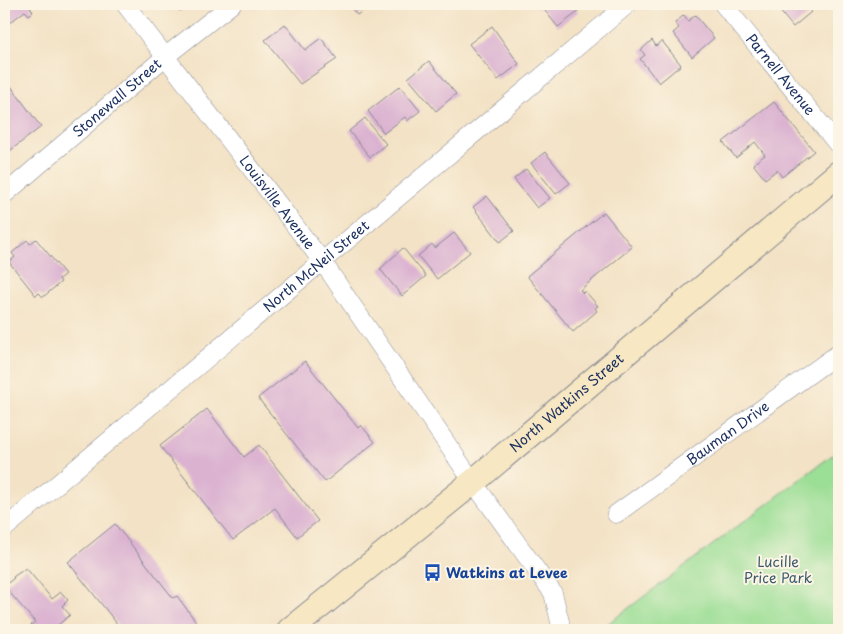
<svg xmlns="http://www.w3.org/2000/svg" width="843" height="634" viewBox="0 0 843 634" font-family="'Playpen Sans',sans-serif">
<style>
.green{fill:#9bde95;stroke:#5b867a}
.building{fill:#dbb3d1}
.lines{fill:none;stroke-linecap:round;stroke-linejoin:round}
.street-casing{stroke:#878892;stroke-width:19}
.secondary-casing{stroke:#878892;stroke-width:27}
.street{stroke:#fff;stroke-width:18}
.secondary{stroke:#f7e8c3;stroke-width:25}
.labels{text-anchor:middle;stroke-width:4;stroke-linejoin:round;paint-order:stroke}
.street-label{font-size:14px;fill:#1b2f5e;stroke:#fcf5e5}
.park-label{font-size:14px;fill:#3b5b6c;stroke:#fcf5e5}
.transit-label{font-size:14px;font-weight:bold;fill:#164399;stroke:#fcf5e5;text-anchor:start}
</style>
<rect width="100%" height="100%" fill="#fcf5e5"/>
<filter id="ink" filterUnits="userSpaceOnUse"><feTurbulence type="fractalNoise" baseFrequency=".02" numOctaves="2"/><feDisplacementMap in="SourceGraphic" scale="10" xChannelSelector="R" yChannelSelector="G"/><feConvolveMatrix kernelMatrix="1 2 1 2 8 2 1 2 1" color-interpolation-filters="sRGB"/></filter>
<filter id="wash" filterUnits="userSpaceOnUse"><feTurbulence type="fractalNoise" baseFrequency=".0096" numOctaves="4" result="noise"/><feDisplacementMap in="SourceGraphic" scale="20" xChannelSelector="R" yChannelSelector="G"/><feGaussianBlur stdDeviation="1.12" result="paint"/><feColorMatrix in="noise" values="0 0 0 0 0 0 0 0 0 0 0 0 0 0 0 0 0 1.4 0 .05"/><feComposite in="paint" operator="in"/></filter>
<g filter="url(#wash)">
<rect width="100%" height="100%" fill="#f3e2c5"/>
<path class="green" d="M839 450V630H602V628Z"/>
<g id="blocks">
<g class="building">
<path d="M4 4H34L30 7 33 12 29 15 25 11 4 27Z"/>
<path d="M173 4H189L180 11Z"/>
<path d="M348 4H372L357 15Z"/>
<path d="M535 4H572L578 12 558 27 541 6 538 8Z"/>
<path d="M761 4H771L765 9Z"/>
<path d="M774 4H805L811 12 793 27Z"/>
<path d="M684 15 688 21 695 15 714 38 692 57 673 33 679 28 675 23Z"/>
<path d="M285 24 305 50 321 38 337 59 300 84 265 40Z"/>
<path d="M492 26 519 64 498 80 469 44Z"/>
<path d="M652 40 656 46 662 41 681 65 659 83 640 59 645 55 641 50Z"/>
<path d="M429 61 456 94 436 111 408 78Z"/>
<path d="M4 77 41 127 7 153 4 149Z"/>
<path d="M400 86 420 111 407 121 405 117 384 133 368 111Z"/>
<path d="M774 102 814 151 782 177 777 170 765 179 753 164 765 155 755 142 736 158 723 142Z"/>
<path d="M365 118 386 144 370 157 349 131Z"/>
<path d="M545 152 570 183 556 194 531 163Z"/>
<path d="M526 169 550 198 537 208 514 179Z"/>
<path d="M487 196 514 231 500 242 473 207Z"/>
<path d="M604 212 632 247 580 290 583 293 585 291 598 306 595 308 597 311 573 332 527 276Z"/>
<path d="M454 233 470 252 437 279 418 256 432 244 435 248Z"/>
<path d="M36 239 65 274 59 279 61 282 43 297 39 293 36 296 9 262 15 257 12 253 27 240 30 244Z"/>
<path d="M403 248 426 276 402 296 380 269Z"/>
<path d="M305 361 358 428 361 425 375 442 325 482 258 398Z"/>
<path d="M207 409 244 457 259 445 318 521 297 537 275 508 233 540 160 446Z"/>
<path d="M115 524 173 598 177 596 197 623 188 630H122L68 562Z"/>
<path d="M26 568 52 599 61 592 68 600 62 606 70 615 52 630H35L31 625 35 622 4 586 14 578 13 577Z"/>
</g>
</g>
</g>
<g filter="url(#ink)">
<use href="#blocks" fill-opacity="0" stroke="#878892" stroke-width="1"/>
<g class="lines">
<defs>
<g id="street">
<path id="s1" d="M125 4 322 261 473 482 553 593 562 630"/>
<path id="s2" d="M723 4 839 146"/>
<path id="s3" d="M4 195 166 56 232 4"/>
<path id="s4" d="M616 514 839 353"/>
<path id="s5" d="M4 529 628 4"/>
</g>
<g id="secondary">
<path id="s6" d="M290 630 473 482 839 173"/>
</g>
</defs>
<use href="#street" class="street-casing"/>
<use href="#secondary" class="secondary-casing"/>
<use href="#street" class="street"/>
<use href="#secondary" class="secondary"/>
</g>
</g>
<defs>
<symbol id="bus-bare" viewBox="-9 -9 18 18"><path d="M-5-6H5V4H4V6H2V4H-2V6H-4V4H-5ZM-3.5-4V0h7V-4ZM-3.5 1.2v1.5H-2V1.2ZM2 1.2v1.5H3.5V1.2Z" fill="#1a4fb4" stroke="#fcf5e5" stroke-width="2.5" paint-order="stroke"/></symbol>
</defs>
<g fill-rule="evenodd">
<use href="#bus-bare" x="420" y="560" width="25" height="25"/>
</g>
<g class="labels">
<g class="street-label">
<text dy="5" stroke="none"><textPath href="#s2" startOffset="91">Parnell Avenue</textPath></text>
<text dy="5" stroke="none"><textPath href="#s3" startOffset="149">Stonewall Street</textPath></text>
<text dy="5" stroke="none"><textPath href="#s1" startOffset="250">Louisville Avenue</textPath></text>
<text dy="5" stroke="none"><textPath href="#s5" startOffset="408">North McNeil Street</textPath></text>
<text dy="5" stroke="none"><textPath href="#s6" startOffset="358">North Watkins Street</textPath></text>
<text dy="5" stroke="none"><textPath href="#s4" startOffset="138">Bauman Drive</textPath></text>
</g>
<g class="park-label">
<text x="778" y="567">Lucille<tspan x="778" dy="16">Price Park</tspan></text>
</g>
<g class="transit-label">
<text x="446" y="578">Watkins at Levee</text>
</g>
</g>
<rect width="843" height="634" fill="none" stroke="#fcf5e5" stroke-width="20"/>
</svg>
